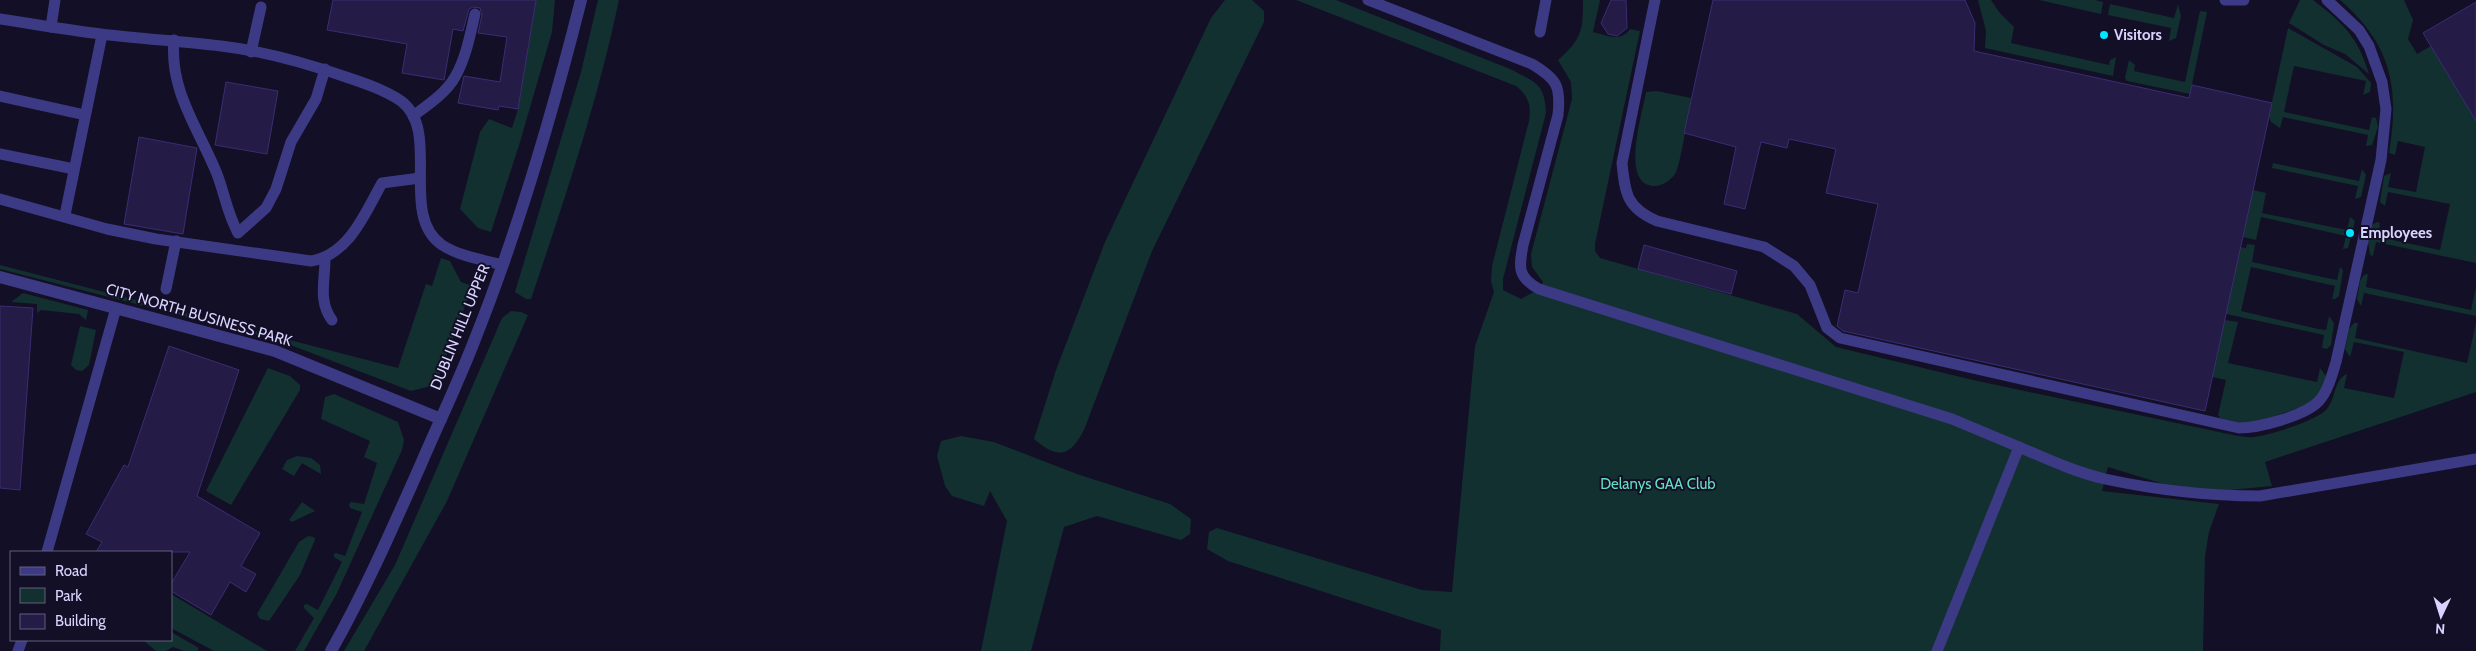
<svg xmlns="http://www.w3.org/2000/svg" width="2476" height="651" viewBox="0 0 2476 651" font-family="Cabin,sans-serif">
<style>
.green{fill:#12302f}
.building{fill:#241b47;stroke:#3b2d73}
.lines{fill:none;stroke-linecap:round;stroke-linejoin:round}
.service{stroke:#3d3a85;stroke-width:11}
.minor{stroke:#3d3a85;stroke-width:12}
.tertiary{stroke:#3d3a85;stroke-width:12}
.poi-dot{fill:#00e5ff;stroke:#130f26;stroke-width:2}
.labels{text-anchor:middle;stroke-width:4;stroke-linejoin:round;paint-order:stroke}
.poi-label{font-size:15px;font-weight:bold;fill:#d9d4ff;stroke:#130f26;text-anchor:start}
.street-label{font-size:15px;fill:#d9d4ff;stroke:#130f26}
.park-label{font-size:15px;fill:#5fe0c0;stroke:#130f26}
</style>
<rect width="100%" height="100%" fill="#130f26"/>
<g class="green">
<path d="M536 0H555L552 32 520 142 491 232 478 228 460 209 480 132 489 119 512 128 518 109Z"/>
<path d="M598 0H619C598 101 564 201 531 299H526L515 292 581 72Z"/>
<path d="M1225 0H1252L1264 11V22L1152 251 1084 430C1069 458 1058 459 1034 439L1056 370 1105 242 1211 18Z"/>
<path d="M1296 0H1336L1510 69C1534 82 1545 82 1546 113L1503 279V290L1521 299 1539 289 1543 282 1532 267 1531 254 1572 99 1571 82 1558 60C1582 39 1583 30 1583 0H1600L1593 32C1606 35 1621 43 1630 29L1640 31 1595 244V251L1600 258 1797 314 1836 347 1973 380 2238 436C2243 436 2249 438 2254 437 2270 435 2315 421 2326 410 2336 400 2333 380 2347 374L2344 388 2394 398 2404 352 2354 342 2350 357 2345 349 2349 329 2354 323H2358L2355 338 2467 363 2476 323V392L2265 462 2272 486 2219 491 2170 486 2108 467 2102 491 2219 504 2209 532 2205 556 2203 651H1440L1441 630 1228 561 1207 549 1209 532 1217 528 1422 590 1452 592 1475 346 1494 292 1491 281 1492 266 1529 121C1531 104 1529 97 1516 86Z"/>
<path d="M1978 0H1991L1999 12 2014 27 2011 43 2109 65 2110 60 2116 57 2113 76 1985 48 1986 31Z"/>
<path d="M2039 0H2095L2103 2 2101 14Z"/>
<path d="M2300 0H2313C2343 23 2358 37 2369 74L2345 54 2324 45 2289 23Z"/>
<path d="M2340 0H2404L2413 20 2408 39 2417 54 2431 46 2476 121V263L2376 242 2373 256 2370 255 2368 242 2372 225 2377 222 2380 223 2378 237 2440 250 2450 204 2388 192 2385 206 2380 202 2384 176 2391 173 2388 187 2416 192 2425 147 2398 141 2395 155 2389 153C2400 87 2391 44 2340 0Z"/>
<path d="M2110 4 2174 18 2178 4 2181 16 2176 38 2169 41 2171 28 2108 15Z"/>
<path d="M2200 11 2207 12 2190 94 2127 81 2125 78 2129 60 2135 65 2134 71 2185 82Z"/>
<path d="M2288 28 2357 67 2371 83 2370 92 2363 95 2366 81 2294 66 2284 112 2369 130 2372 117 2376 118 2378 127 2372 145 2366 146 2368 135 2283 117 2280 128 2271 122 2269 116Z"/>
<path d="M1657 91 1691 98C1689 111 1680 168 1675 174 1671 180 1661 187 1653 186 1620 183 1643 111 1646 92Z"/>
<path d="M2273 163 2359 181 2362 169 2366 175 2361 197 2355 199 2358 186 2272 168Z"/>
<path d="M2253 190 2266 193 2262 213 2347 230 2350 217 2355 221 2348 248 2343 249 2346 236 2261 217 2256 240 2243 237Z"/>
<path d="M2247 244 2255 245 2252 262 2337 280 2340 267 2343 270 2339 296 2335 299H2332L2335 286 2251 267 2241 311 2318 329 2326 330 2329 316 2334 323 2331 345 2327 349 2322 348 2324 335 2226 314 2240 247 2246 248Z"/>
<path d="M441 258 450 261 461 282 470 285 471 290 438 378 431 386 411 391 280 341 0 269V265L398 368 426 284 432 286Z"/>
<path d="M2368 274 2366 287 2471 310 2476 287V316L2364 293 2361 306 2357 299 2360 281 2364 275Z"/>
<path d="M23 293 88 310 86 320 79 314 41 310 37 313V304L11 302Z"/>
<path d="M511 311 521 312 528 315 447 501 364 651H344L395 565 502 318Z"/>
<path d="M2225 320 2238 322 2228 363 2317 382 2320 368 2326 376 2325 384 2313 403 2260 421 2244 424 2220 418 2218 415 2226 380 2212 377Z"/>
<path d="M80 326 96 330 89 365 82 371 76 370 71 365Z"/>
<path d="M268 368 290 376 300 385V390L231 505 206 491Z"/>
<path d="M334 394 398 422 404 440 402 450 337 593 304 651H295L314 618 304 608V605L307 604 318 610 342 562 334 557V554L336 553 345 556 362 512 350 508 349 504 351 502 364 504 377 463 364 457 370 441 321 419 325 397Z"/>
<path d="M961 436 994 442 1077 474 1170 504 1191 519 1190 534 1181 540 1097 516 1064 527 1031 651H981L1007 521 990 491 984 506 952 496 945 486 937 456 941 441Z"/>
<path d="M297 456 311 458 320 465 321 474 302 463 294 476 282 469 287 460Z"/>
<path d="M302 502 315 511 292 522 289 520Z"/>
<path d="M308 536 314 537 315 540 300 575 269 621 260 619 257 614 299 542Z"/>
<path d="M171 594 267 651H214L171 628Z"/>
<path d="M171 632 199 648 197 651H184L173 647 166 651H156L143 640H171Z"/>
</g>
<g class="building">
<path d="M333 0H536L518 109 499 106 498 110 458 103 464 76 500 82 507 37 478 33 482 15 480 8 473 7 469 9 463 31 453 29 444 80 402 73 407 44 327 30Z"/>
<path d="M1611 0H1626L1627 28 1617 36 1608 34 1601 23Z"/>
<path d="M1713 0H1965L1975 23 1974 51 2189 98 2192 85 2272 103 2205 411 1843 331 1837 326 1845 290 1858 293 1878 204 1826 193 1836 149 1789 139 1787 148 1761 142 1745 209 1724 204 1736 147 1684 133Z"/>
<path d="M2476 2V121L2423 33Z"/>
<path d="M226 82 278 91 267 154 215 145Z"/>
<path d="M139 137 197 148 183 234 124 224Z"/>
<path d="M1644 245 1737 271 1731 294 1638 269Z"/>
<path d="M0 306 33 308 20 490 0 488Z"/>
<path d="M169 346 239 370 197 496 260 533 241 566 256 574 246 592 230 582 211 615 171 591V584L190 552H96L102 542 86 534 124 465 128 467Z"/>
</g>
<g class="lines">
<g class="service">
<path d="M1368 0 1532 64C1557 79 1561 86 1558 115L1523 245C1519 267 1517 277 1539 289L1952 419 2019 447 1937 651"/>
<path d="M1655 0 1622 163C1625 194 1627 208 1657 221L1764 247 1794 266 1810 285 1827 328 1840 338 2239 428C2258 428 2305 416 2319 401 2328 391 2332 375 2336 362L2381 160 2386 109 2382 82 2369 46 2359 30 2327 0"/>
<path d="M2225 0H2244"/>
<path d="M0 19C34 24 67 30 101 34 141 39 181 41 221 46 263 51 306 63 346 77 364 83 385 90 401 101 442 131 398 215 442 245 459 256 483 260 503 265"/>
<path d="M51 27 55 0"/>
<path d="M1540 32 1546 0"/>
<path d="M174 40C169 91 199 129 217 174 225 195 227 213 238 233L266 208 276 189 291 142 316 99 325 69"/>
<path d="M251 52 261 7"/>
<path d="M0 96 85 115"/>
<path d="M413 116C428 105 446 93 455 77 466 58 470 35 475 14"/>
<path d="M0 154 74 169"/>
<path d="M0 199 107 229 156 239 311 261C349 255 365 213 382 183L420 178"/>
<path d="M65 215 102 35"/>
<path d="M325 259C325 281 318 301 332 320"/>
<path d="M166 289 176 241"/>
<path d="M2019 447C2047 459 2075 472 2105 479 2156 490 2208 496 2260 496L2476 459"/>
<path d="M47 552 116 308"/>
<path d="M18 651 22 640"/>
</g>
<path class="minor" d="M0 277 275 351 441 419"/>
<path class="tertiary" d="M331 651C365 591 393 527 421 464 439 422 459 381 475 339 519 229 552 115 581 0"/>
</g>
<g class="poi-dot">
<circle cx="2104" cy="35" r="5"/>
<circle cx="2350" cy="233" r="5"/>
</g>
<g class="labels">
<g class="poi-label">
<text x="2114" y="40">Visitors</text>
<text x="2360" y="238">Employees</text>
</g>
<g class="street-label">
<text transform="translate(199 315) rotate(16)" y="5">CITY NORTH BUSINESS PARK</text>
<text transform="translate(460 327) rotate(-68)" y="5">DUBLIN HILL UPPER</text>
</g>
<g class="park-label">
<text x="1658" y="489">Delanys GAA Club</text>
</g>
</g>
<rect x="10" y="551" width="162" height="90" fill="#130f26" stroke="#625e7d"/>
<rect x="20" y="567" width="25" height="8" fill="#3d3a85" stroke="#625e7d"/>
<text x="55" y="576" font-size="15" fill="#d9d4ff">Road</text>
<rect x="20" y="588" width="25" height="15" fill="#12302f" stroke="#625e7d"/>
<text x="55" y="601" font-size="15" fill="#d9d4ff">Park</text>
<rect x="20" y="614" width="25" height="15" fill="#241b47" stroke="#625e7d"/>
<text x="55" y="626" font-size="15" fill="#d9d4ff">Building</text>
<g transform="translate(2441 616) rotate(184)" stroke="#130f26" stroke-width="4" paint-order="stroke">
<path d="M0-4L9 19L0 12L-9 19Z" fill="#d9d4ff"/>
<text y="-8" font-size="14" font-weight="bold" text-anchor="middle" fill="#d9d4ff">N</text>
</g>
</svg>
